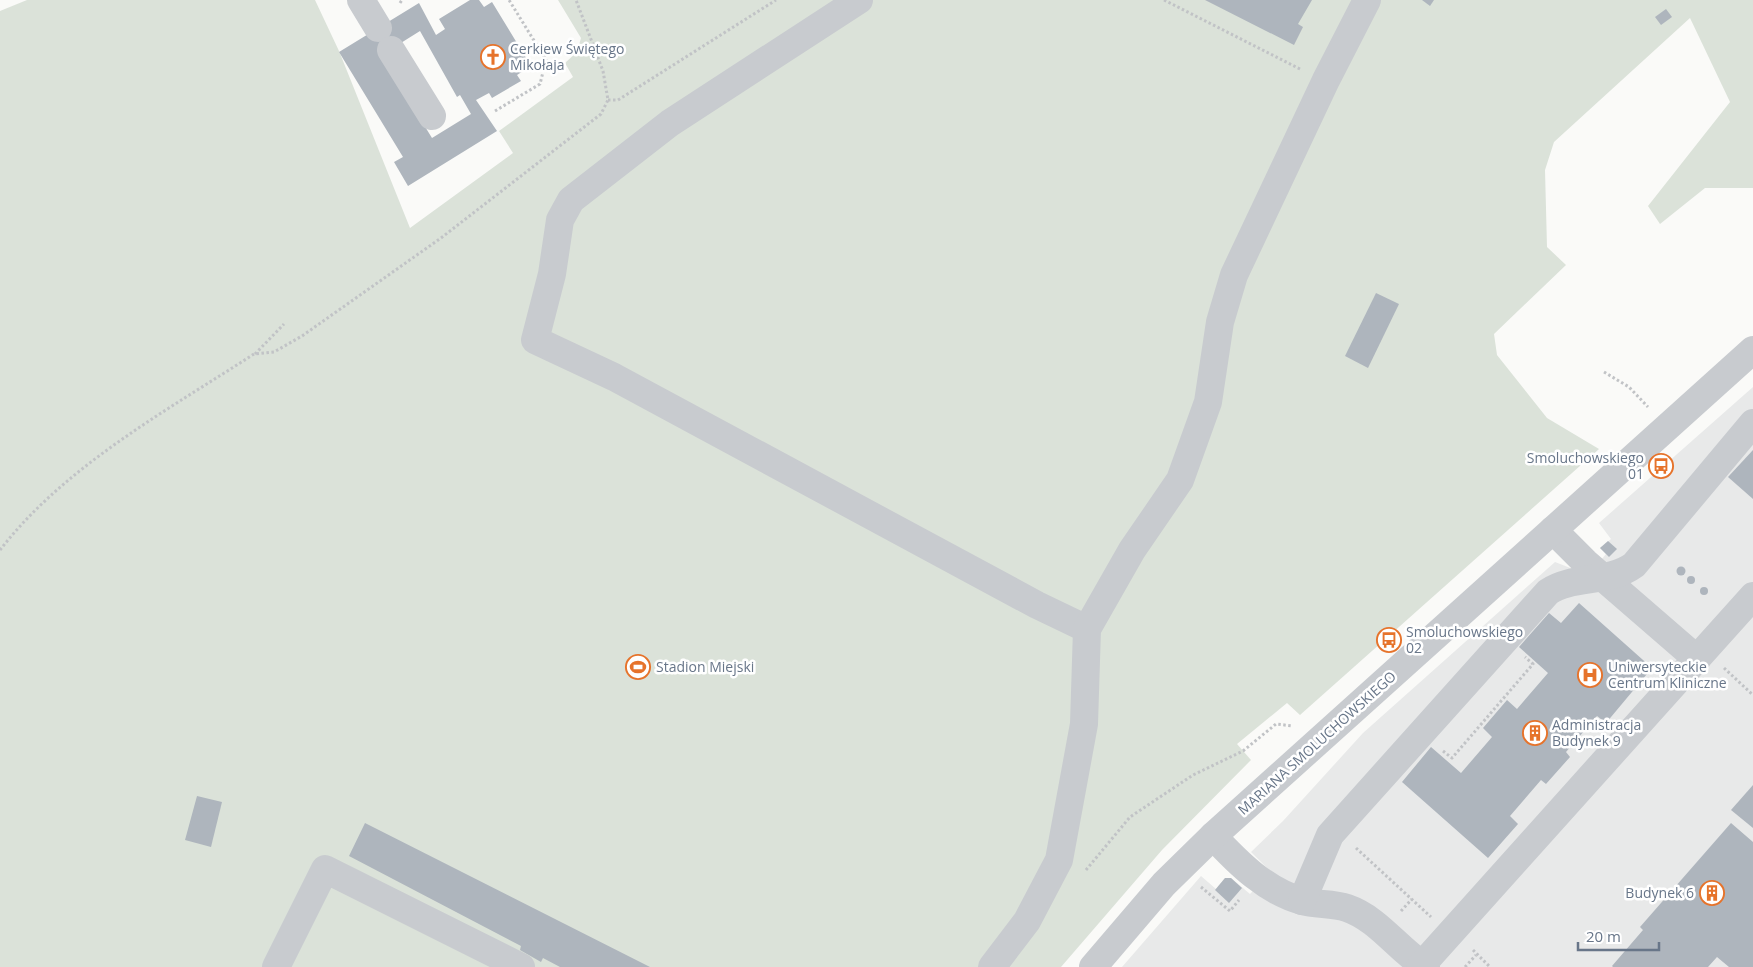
<svg xmlns="http://www.w3.org/2000/svg" width="1753" height="967" viewBox="0 0 1753 967" font-family="'Open Sans',sans-serif">
<style>
.built{fill:#e8e9e9}
.green{fill:#dbe2d9}
.building{fill:#aeb5bd;fill-rule:evenodd}
.lines{fill:none;stroke-linecap:round;stroke-linejoin:round}
.path{stroke:#c1c3c6;stroke-width:3;stroke-dasharray:2.5 2.5;stroke-linecap:butt}
.minor{stroke:#c8cbcf;stroke-width:28}
.labels{text-anchor:middle;stroke-width:5;stroke-linejoin:round;paint-order:stroke}
.poi-label{font-size:14px;fill:#687689;stroke:#fff;text-anchor:start}
.street-label{font-size:14px;fill:#687689;stroke:#fff}
</style>
<rect width="100%" height="100%" fill="#fafaf8"/>
<path class="built" d="M1753 387V967H1122L1201 876 1216 889 1225 878H1231L1250 894 1271 872 1251 852 1283 821 1363 733 1555 562 1573 569 1601 560 1606 554 1600 548 1611 539 1599 523Z"/>
<path class="green" d="M27 0H315L339 51 410 228 513 153 499 131 573 77 565 63 577 52 581 38 558 0H1753V188H1705L1660 224 1648 206 1730 102 1690 18 1554 142 1545 170 1547 247 1566 265 1494 334 1497 355 1547 418 1599 449 1300 715 1287 703 1237 744 1251 760 1162 850 1061 967H0V11Z"/>
<g class="building">
<path d="M470 0H479L484 7 492 2 531 66 517 75 521 81 492 98 489 93 476 100 497 131 408 186 394 162 403 157 339 52 419 3 436 35 445 29 439 19ZM420 31 457 97 460 95 471 114 432 138 395 78 396 46Z"/>
<path d="M1205 0H1312L1298 24 1303 27 1294 45Z"/>
<path d="M1422 0H1434L1430 6Z"/>
<path d="M1666 9 1672 17 1661 25 1655 17Z"/>
<path d="M1376 293 1399 304 1368 368 1345 356Z"/>
<path d="M1753 450V499L1728 477Z"/>
<path d="M1608 541 1617 549 1609 557 1600 548Z"/>
<circle cx="1681" cy="571" r="4.5"/>
<circle cx="1691" cy="580" r="4"/>
<circle cx="1704" cy="591" r="4"/>
<path d="M1579 603 1652 668 1606 723 1597 716 1566 752 1570 757 1546 784 1541 780 1510 816 1518 824 1488 858 1402 782 1431 747 1461 773 1492 737 1483 728 1507 700 1517 709 1548 673 1519 647 1549 613 1561 623Z"/>
<path d="M1753 785V828L1731 810Z"/>
<path d="M197 796 222 802 211 847 185 840Z"/>
<path d="M365 823 650 967H560L543 958 541 962 520 950 521 946 349 856Z"/>
<path d="M1731 823 1753 842V967H1729L1717 957 1708 967H1613L1612 966 1643 930 1640 927Z"/>
<path d="M1225 878H1231L1242 888 1229 903 1215 890Z"/>
</g>
<g class="lines">
<g class="path">
<path d="M1164 0 1302 70"/>
<path d="M400 3 402 0"/>
<path d="M608 100H618L776 0"/>
<path d="M495 111 540 84 546 60 509 0"/>
<path d="M255 354 284 324"/>
<path d="M1604 372 1629 387 1648 407"/>
<path d="M0 550C65 466 166 411 254 354L274 352 302 336 441 238 601 114 608 100 603 71 576 0"/>
<path d="M1724 668 1753 695"/>
<path d="M1443 751 1452 758 1533 664 1525 657"/>
<path d="M1356 848 1431 917"/>
<path d="M1086 870 1130 817 1193 775 1243 751 1276 724 1293 726"/>
<path d="M1201 887 1230 911 1239 900"/>
<path d="M1401 911 1412 899"/>
<path d="M1473 950 1490 967"/>
<path d="M1465 967 1476 955"/>
</g>
<g class="minor">
<path d="M361 0 378 28"/>
<path d="M859 0 670 123 571 200 560 220 552 274 535 340 614 377 1037 605 1087 629"/>
<path d="M391 50 432 116"/>
<path d="M1553 530 1585 562 1697 659"/>
<path d="M1213 836C1238 863 1266 891 1302 901 1316 905 1333 903 1347 908 1379 919 1398 950 1426 967"/>
<path d="M1302 901 1330 835 1548 592C1573 575 1608 584 1634 565L1753 423"/>
<path d="M276 967 325 869 521 967"/>
<path d="M992 967 1027 921 1059 860 1084 724 1087 629 1132 550 1180 480 1208 402 1220 322 1234 275 1326 80 1367 0"/>
<path d="M1093 967 1164 884 1213 836 1753 350"/>
<path d="M1420 967 1753 596"/>
</g>
</g>
<defs>
<symbol id="church-ring" viewBox="-11 -11 22 22"><circle r="9.5" fill="#fff" stroke="#e6732b" stroke-width="1.5"/><path d="M-1.2-6h2.4v3.5h3.3v2.4h-3.3V6h-2.4V-.1h-3.3v-2.4h3.3Z" fill="#e6732b"/></symbol>
<symbol id="bus-ring" viewBox="-11 -11 22 22"><circle r="9.5" fill="#fff" stroke="#e6732b" stroke-width="1.5"/><path d="M-5-6H5V4H4V6H2V4H-2V6H-4V4H-5ZM-3.5-4V0h7V-4ZM-3.5 1.2v1.5H-2V1.2ZM2 1.2v1.5H3.5V1.2Z" fill="#e6732b"/></symbol>
<symbol id="stadium-ring" viewBox="-11 -11 22 22"><circle r="9.5" fill="#fff" stroke="#e6732b" stroke-width="1.5"/><path d="M0-5a6.5 5 0 1 0 0 10a6.5 5 0 1 0 0-10ZM-3.5-1.8h7v3.6h-7Z" fill="#e6732b"/></symbol>
<symbol id="hospital-ring" viewBox="-11 -11 22 22"><circle r="9.5" fill="#fff" stroke="#e6732b" stroke-width="1.5"/><path d="M-5-5h3v3.5h4V-5h3V5h-3V1.5h-4V5h-3Z" fill="#e6732b"/></symbol>
<symbol id="building-ring" viewBox="-11 -11 22 22"><circle r="9.5" fill="#fff" stroke="#e6732b" stroke-width="1.5"/><path d="M-4-6H4V6H1V3H-1V6H-4ZM-2.5-4.3h1.7v1.8h-1.7ZM.8-4.3h1.7v1.8H.8ZM-2.5-1h1.7V.8h-1.7ZM.8-1h1.7V.8H.8Z" fill="#e6732b"/></symbol>
</defs>
<g fill-rule="evenodd">
<use href="#church-ring" x="479" y="43" width="28" height="28"/>
<use href="#bus-ring" x="1647" y="452" width="28" height="28"/>
<use href="#bus-ring" x="1375" y="626" width="28" height="28"/>
<use href="#stadium-ring" x="624" y="653" width="28" height="28"/>
<use href="#hospital-ring" x="1576" y="661" width="28" height="28"/>
<use href="#building-ring" x="1521" y="719" width="28" height="28"/>
<use href="#building-ring" x="1698" y="879" width="28" height="28"/>
</g>
<g class="labels">
<g class="poi-label">
<text x="510" y="54">Cerkiew Świętego<tspan x="510" dy="16">Mikołaja</tspan></text>
<text x="1644" y="463" text-anchor="end">Smoluchowskiego<tspan x="1644" dy="16">01</tspan></text>
<text x="1406" y="637">Smoluchowskiego<tspan x="1406" dy="16">02</tspan></text>
<text x="656" y="672">Stadion Miejski</text>
<text x="1608" y="672">Uniwersyteckie<tspan x="1608" dy="16">Centrum Kliniczne</tspan></text>
<text x="1552" y="730">Administracja<tspan x="1552" dy="16">Budynek 9</tspan></text>
<text x="1694" y="898" text-anchor="end">Budynek 6</text>
</g>
<g class="street-label">
<text transform="translate(1317 743) rotate(-42)" y="5">MARIANA SMOLUCHOWSKIEGO</text>
</g>
</g>
<path d="M1578 942v8h81v-8" fill="none" stroke="#687689" stroke-width="2.5"/>
<text x="1586" y="942" font-size="15" fill="#687689" stroke="#ffffff" stroke-width="4" paint-order="stroke">20 m</text>
</svg>
